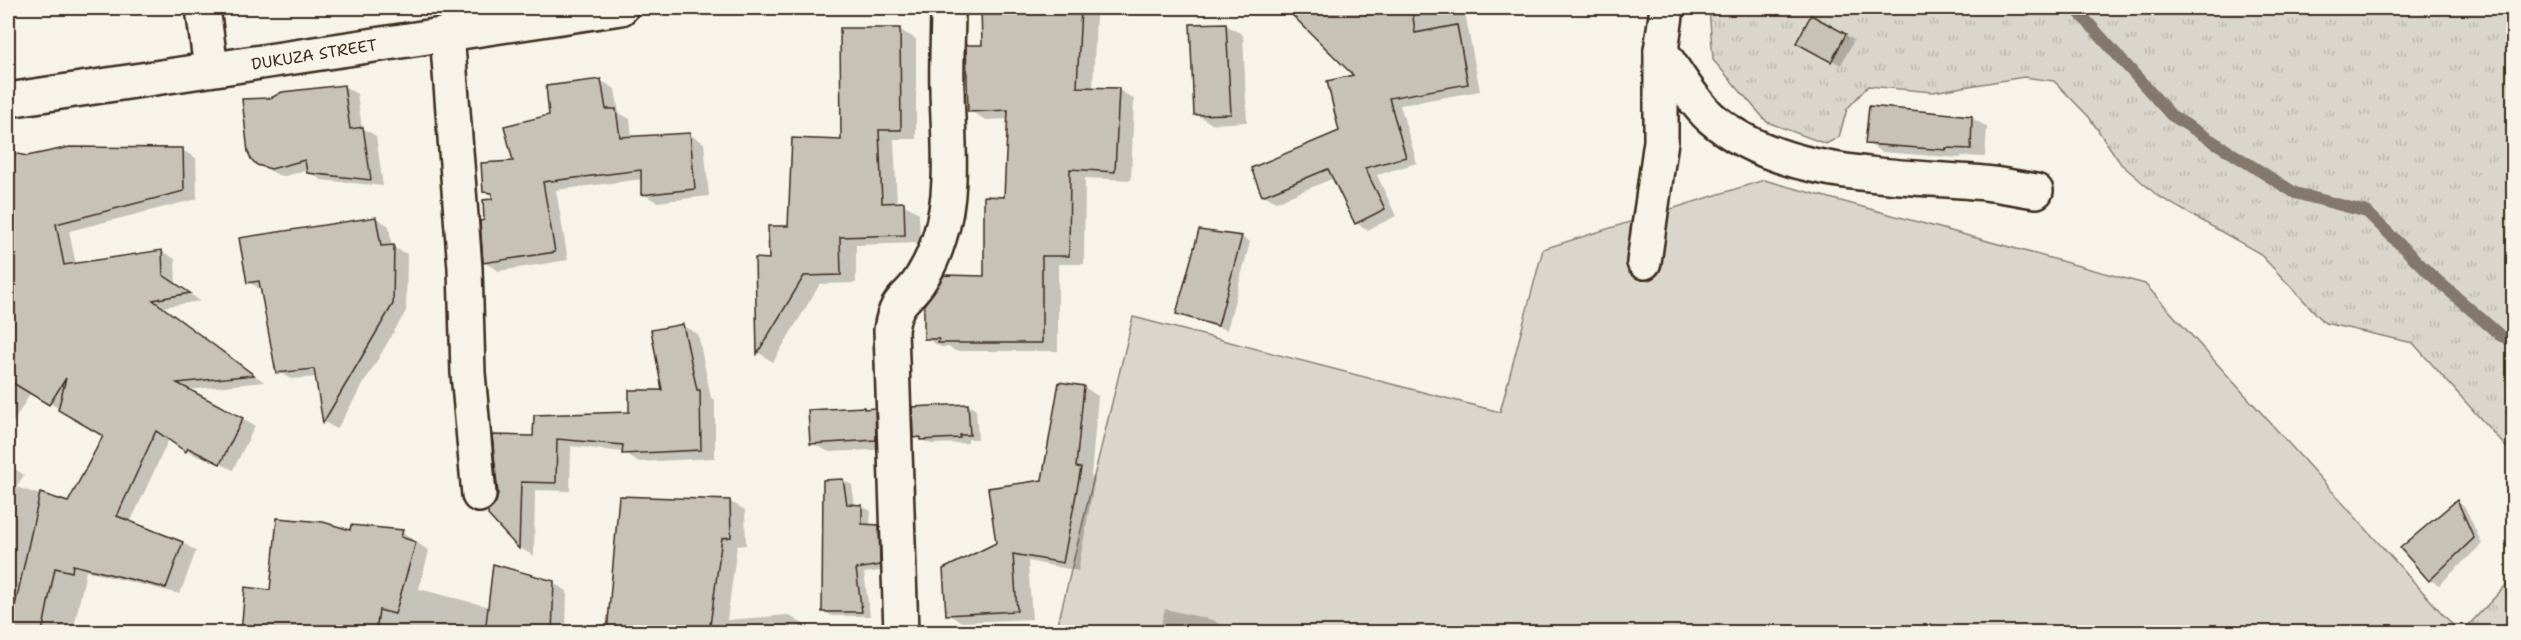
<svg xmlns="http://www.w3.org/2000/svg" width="2521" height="640" viewBox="0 0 2521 640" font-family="'Shantell Sans',sans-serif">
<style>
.grass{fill:url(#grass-tufts);stroke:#8b8074;stroke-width:1.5}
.park{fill:#dbd6cb;stroke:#8b8074;stroke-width:1.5}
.shadow{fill:#0003}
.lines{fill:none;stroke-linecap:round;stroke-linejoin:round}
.stream{stroke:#84786c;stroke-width:12}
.building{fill:#c8c1b6;stroke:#3b2a1e;stroke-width:1.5}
.minor-casing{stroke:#3b2a1e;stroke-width:38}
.major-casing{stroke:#3b2a1e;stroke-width:38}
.minor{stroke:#f7f3e8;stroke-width:33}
.major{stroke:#f7f3e8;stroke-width:33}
.labels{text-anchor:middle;stroke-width:4.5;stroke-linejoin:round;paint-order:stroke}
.street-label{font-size:16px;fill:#3b2a1e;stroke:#f7f3e8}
</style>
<defs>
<pattern id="grass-tufts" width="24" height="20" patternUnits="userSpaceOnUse" patternTransform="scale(1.5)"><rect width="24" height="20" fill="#dbd6cb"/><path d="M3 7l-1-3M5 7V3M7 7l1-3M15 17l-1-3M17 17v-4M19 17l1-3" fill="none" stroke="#bdb8ae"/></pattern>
</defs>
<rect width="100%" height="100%" fill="#f7f3e8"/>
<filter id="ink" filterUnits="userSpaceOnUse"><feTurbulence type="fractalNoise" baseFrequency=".0167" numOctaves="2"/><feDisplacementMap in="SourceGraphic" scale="12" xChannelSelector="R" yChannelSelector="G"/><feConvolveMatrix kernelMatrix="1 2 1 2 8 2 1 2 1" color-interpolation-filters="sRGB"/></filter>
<g filter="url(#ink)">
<g class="grass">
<path d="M1709 8H2513V455L2413 343 2325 323 2259 253 2158 196 2121 164 2089 117 2054 81 2024 77 1933 92 1868 86 1847 109 1839 137 1826 144 1767 122 1713 60Z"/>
<path d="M2513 578V632H2462Z"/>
</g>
<path class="park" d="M1764 180 2145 284 2459 632H1056L1133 317 1500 412 1543 249Z"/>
<g class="shadow">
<path d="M982 8H1036V10L1082 8 1096 15 1093 89 1119 90 1134 99 1131 180 1085 178 1084 264H1058V351H956L948 347H941L925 338 986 278 1005 198 1009 119 986 120 970 111 984 46Z"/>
<path d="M1345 8H1464L1480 91 1400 105 1417 163 1377 175 1396 216 1368 230 1356 223 1334 178 1276 202 1264 195 1341 131 1356 76 1301 21Z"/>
<path d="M1811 17 1854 40 1841 65 1798 42Z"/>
<path d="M1226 25 1243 35 1247 122 1212 124 1196 114Z"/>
<path d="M900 30 916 39V139H894L897 204H903L919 213 920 243 856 245V283L820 284 773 362 759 353 757 259 770 261 843 141Z"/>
<path d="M600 80 615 89 619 113 630 119 632 138 689 134 704 143 709 196 657 202 643 194V179L556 190 568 260 499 271 485 263 486 222 494 200V197L484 191 515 163 551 116Z"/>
<path d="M344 86 357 94 362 128 376 136 383 186 321 180 308 170 285 176 278 175 258 164 271 100Z"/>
<path d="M1871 107 1972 118 1987 127 1985 157 1961 156V158L1882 152 1867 143Z"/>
<path d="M182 150 196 158 197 199 69 231 76 265 162 251 175 259 176 284 200 301 163 307 264 382 188 390 255 426 233 470 202 454 200 458 169 439 130 523 183 543 196 551 180 594 86 571 73 632H8V464L24 475 16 487 68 504 105 436 31 392 8 431V153L27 158Z"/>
<path d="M376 218 389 226 392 247 407 254 406 311 337 429 324 422 317 377 291 379 278 372 262 290 248 282Z"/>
<path d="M1241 237 1250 242 1227 330 1186 318 1177 313Z"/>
<path d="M683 326 698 334 711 398 715 400V458L639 462 624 452 571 446 570 491 535 490 534 556 520 548 490 515 534 437 630 414 664 391Z"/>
<path d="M1084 387 1098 396 1091 476 1095 478 1078 571 1028 561 1032 619 962 622 947 614 1043 482Z"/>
<path d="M968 405 976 410 978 439H968V443L931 444 915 437Z"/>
<path d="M866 410H874L891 420 892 449 829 452 812 443Z"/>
<path d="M843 480 852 485 855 506H862L871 511 870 526 878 527 887 532 888 570 864 573 870 616H832L824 611Z"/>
<path d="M729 501 745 510 746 545 737 546 727 620 788 615 803 624 804 632H609Z"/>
<path d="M2457 502 2465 507 2482 544 2439 585 2430 580 2402 548Z"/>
<path d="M351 532H402L429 551 419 589 490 607 553 583 567 591 566 632H325L271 592Z"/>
<path d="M1165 609 1213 620 1229 630V632H1159Z"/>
</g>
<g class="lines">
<path class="stream" d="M2075 8 2171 115 2295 193 2367 212 2430 274 2501 336 2514 341"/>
</g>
<g class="building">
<path d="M981 8H1081L1077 87 1119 88 1115 172 1070 169 1069 256H1042V343H938L939 339H924V305L944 275 984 276V196L1004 197 1008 110 968 112 966 45H982Z"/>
<path d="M1285 8H1412L1415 33 1457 25 1468 84 1389 98 1406 157 1365 168 1385 209 1355 224 1328 169 1262 196 1251 168 1339 131 1327 81 1353 75Z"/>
<path d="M1811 15 1846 34 1831 62 1796 43Z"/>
<path d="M1226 23 1231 114 1194 115 1190 24Z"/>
<path d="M840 28H900L901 130H879L882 203 904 202 905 235 840 237 841 275 804 276 757 354 755 258 769 259 768 226H788L792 138 841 140Z"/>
<path d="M601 79 606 109H616L620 137 690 133 695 189 641 195V170L543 182 555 252 483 263 480 221 484 220 483 200 492 199V193L483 192 481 163 513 161 504 126 549 115 546 86Z"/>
<path d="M344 85 350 129 363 127 371 180 307 173 305 160 271 169 257 165 251 159 248 152 242 99 271 98 282 92Z"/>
<path d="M1869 106 1972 116 1971 149 1946 148V150L1865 144Z"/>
<path d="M70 147 183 148 184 191 56 224 64 265 162 250 163 275 190 293 153 300 254 375 177 383 243 418 220 464 188 448 186 452 156 431 117 516 183 542 166 588 73 565 72 572 55 568 42 633H9L40 493 68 502 103 436 58 410 66 378 49 405 8 380V152L27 156Z"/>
<path d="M376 217 381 246 394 245 393 304 323 423 314 369 276 373 259 281 247 283 239 238Z"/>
<path d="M1199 230 1242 236 1218 326 1176 314Z"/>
<path d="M683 324 697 390H700L701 450 622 454 623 445 557 439 556 483 521 482 519 549 488 515V511L496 502 498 494 492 435 533 436 534 415 629 412V390H662L651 330Z"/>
<path d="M1059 382 1084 386 1076 467 1081 468 1063 563 1013 554 1017 611 946 615 943 569 996 543 988 488 1042 480Z"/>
<path d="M968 404 970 435H960V438L920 440V437L913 438 912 407Z"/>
<path d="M864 407V409L875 408 876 440 810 444 808 410Z"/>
<path d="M843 479 847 504 862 505V524L879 525 880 565 856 569 862 612H822L823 480Z"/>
<path d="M619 496 730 500 731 537 722 538 709 633H607Z"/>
<path d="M2457 500 2474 538 2429 581 2400 548Z"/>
<path d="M277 518 323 522 350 530 351 525 403 530 401 537 416 542 395 614 379 610 376 633H241L245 587 270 590Z"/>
<path d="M493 564 554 581 552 633 514 627 510 633H485Z"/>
</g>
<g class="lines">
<defs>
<g id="minor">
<path d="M203 8 211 69"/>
<path d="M447 33 465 268 468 373 479 495"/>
<path d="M1661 51C1676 72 1691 99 1710 117 1778 177 1887 175 1973 182 1994 183 2015 188 2036 191"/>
<path d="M1644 262 1661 141V51L1667 8"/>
<path d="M901 632 891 330C896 296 908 301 922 277 929 266 935 252 939 239 955 192 948 138 947 90 946 62 948 35 948 8"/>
</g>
<path id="major" d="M8 100 621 8"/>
</defs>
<use href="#minor" class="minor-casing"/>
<use href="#major" class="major-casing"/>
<use href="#minor" class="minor"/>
<use href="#major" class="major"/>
</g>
</g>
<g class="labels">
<g class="street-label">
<text transform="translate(314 54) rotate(-9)" y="6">DUKUZA STREET</text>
</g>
</g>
<rect width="2521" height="640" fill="none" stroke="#f7f3e8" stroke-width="30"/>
<rect x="15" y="15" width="2491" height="610" fill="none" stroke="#3b2a1e" stroke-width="2" filter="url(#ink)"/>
</svg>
